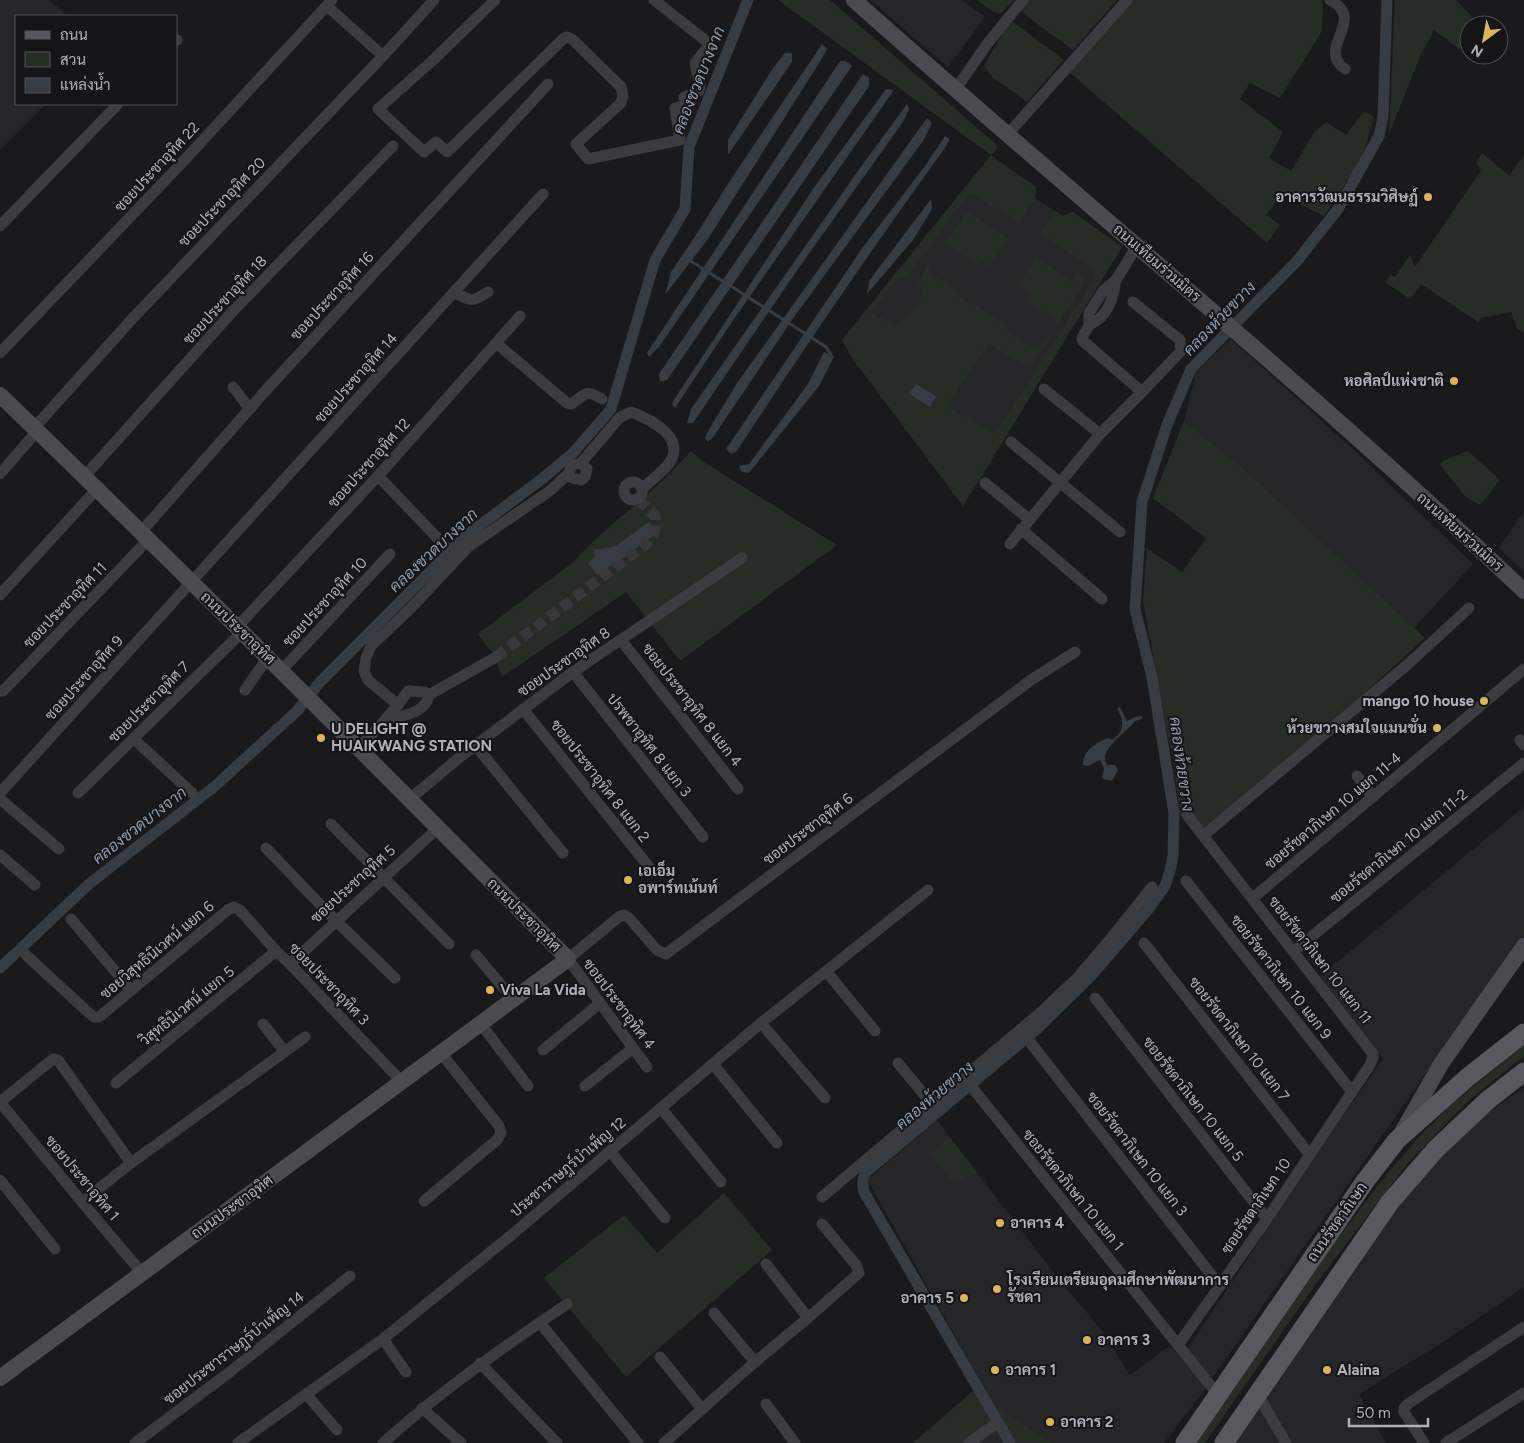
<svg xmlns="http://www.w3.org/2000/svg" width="1524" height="1443" viewBox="0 0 1524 1443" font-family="Figtree,Sarabun,sans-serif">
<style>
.built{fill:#262629}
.green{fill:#262d27}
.water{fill:#353c43}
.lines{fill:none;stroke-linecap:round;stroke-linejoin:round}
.stream{stroke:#353c43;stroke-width:3}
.canal{stroke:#353c43;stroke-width:11}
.street-tunnel{stroke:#38383c;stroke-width:11;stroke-dasharray:11 5.5;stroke-linecap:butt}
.street{stroke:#3b3c40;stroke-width:11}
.secondary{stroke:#4a4b50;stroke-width:16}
.primary{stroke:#58595f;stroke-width:19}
.poi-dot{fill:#ddb551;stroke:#151517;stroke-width:2}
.labels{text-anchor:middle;stroke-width:4;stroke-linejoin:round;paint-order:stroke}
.street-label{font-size:15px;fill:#aeb1ba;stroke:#151517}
.poi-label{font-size:15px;font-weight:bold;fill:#aeb1ba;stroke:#151517;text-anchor:start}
.water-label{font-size:16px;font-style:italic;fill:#8a9cb0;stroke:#151517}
</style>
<rect width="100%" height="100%" fill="#1a1a1c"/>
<g class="built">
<path d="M0 0H49L68 16H16V104H46L0 150Z"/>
<path d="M870 0H962L985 17 948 67Z"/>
<path d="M991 155 1036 187 1035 198 1063 216 1073 212 1122 247 963 506 852 358 842 340Z"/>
<path d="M1231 339 1357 453 1473 564 1414 628 1241 466 1184 421 1196 372Z"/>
<path d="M1524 511V572L1499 548Z"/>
<path d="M1524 807V941L1429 1069 1199 1397 1164 1443H963L1000 1416 869 1183 868 1179 937 1120 1060 1281 1100 1328 1130 1375 1169 1346 1182 1357 1338 1123 1383 1059 1318 978Z"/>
<path d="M1524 1087V1287L1440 1344 1359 1394 1386 1443H1229L1349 1270 1441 1152 1473 1124Z"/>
</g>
<g class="green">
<path d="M778 0H830L998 146 991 156 1036 187 1035 198 1020 223 971 193 959 206 908 276 896 280 871 313 896 325C912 310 928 305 918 281L934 256 928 272 960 292 959 296 1009 326 1007 331 1038 350 1044 341 1052 335 1032 364 1026 366 988 344 947 406 995 434 1095 278 1091 267 1040 234 1054 211 1063 216 1073 212 1122 247 963 506 852 358 842 340 991 155Z"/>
<path d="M977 0H1014L1000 14 994 12Z"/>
<path d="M1029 0H1117L1073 50 1024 14 1022 9Z"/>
<path d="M1133 0H1321L1323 4 1322 31 1280 98 1250 83 1240 99 1283 132 1269 158 1291 171 1314 133 1326 122 1346 135 1363 112 1374 116 1362 158 1324 216 1282 195 1266 215 1280 225 1267 243 1069 72Z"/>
<path d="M1395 0H1456L1480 25H1469V42L1459 49 1434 30 1421 54 1389 134Z"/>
<path d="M1013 22 1064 60 1027 102 992 77 984 66 1004 31Z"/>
<path d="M1482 153 1509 176 1524 155V333L1517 328 1511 312 1481 318 1478 322 1421 284 1410 299 1385 282 1391 275 1395 277 1410 255 1415 267 1481 170 1476 162Z"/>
<path d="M969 213 1008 239 990 267 982 261 979 266 946 244 964 215Z"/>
<path d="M1036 258 1072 281 1077 274 1083 278 1084 282 1057 325 1056 320 1027 301 1032 294 1018 285Z"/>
<path d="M1184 421 1241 466 1425 638 1336 719 1196 835 1180 814 1174 766 1143 602 1147 548 1182 572 1206 538 1153 498Z"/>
<path d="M691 451 702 461 837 545 680 661 626 592 502 677 493 654 478 634 572 563C595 537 623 516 650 492 664 480 678 465 691 451Z"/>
<path d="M1468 451 1500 480 1480 505 1466 497 1440 465 1443 461Z"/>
<path d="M1524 1045V1056L1469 1100 1407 1164 1315 1285 1205 1443H1195L1330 1248 1391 1169 1419 1137 1452 1104Z"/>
<path d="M950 1137 975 1171 955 1185 930 1154Z"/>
<path d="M724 1193 772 1250 626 1377 544 1278 624 1215 657 1253Z"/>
<path d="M973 1391 992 1422 963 1443H913Z"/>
<path d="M995 1407 1052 1443H1016Z"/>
</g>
<g class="water">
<path d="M822 44 827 49 821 60 708 239 665 295 671 272 694 238 731 179Z"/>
<path d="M785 53H792V62L728 155V140L773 68Z"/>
<path d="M840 61H846L852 66 659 347 649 357 647 353Z"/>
<path d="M863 74 869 78V86L667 380 660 382 659 374Z"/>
<path d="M886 89 894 90 732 322 675 408 672 404 677 395 815 186Z"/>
<path d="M907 104 909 109 903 122 798 269 693 423H687L691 409 860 168Z"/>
<path d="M927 118 932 123 923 141 794 317 714 436 708 442 705 438 708 431 737 383Z"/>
<path d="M945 136 950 139 945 148C873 247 804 348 737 451L731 454 726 449 863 247 925 166Z"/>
<path d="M931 199 932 209 913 240 867 294 869 281Z"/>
<path d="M824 352 834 357 819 386 749 473 742 472 739 466 749 464 808 384Z"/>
<path d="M916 384 936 396 930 407 909 394Z"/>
<path d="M649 522 658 532 618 562 614 563 597 575 588 563 595 557 594 550 616 546Z"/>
<path d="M1120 707 1127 721 1135 717 1142 716V719L1135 721C1127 733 1097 749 1107 765H1115L1118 770 1112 781 1103 779 1102 777 1104 768 1100 760 1088 766 1083 765C1082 752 1097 741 1109 738L1112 740C1125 731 1124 721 1117 708Z"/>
</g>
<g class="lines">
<g class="stream">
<path d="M689 260 724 282"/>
<path d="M729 285 826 347 831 355"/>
</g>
<g class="canal">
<path d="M0 968 89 884 214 787 297 711 320 682 467 535 542 479 574 452 611 409 655 260 685 209 689 147 748 0"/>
<path d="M1010 1443 864 1192C862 1184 862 1179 866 1172L1037 1029 1092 975 1147 911 1165 886 1170 871 1173 856 1174 813 1152 677 1135 609 1142 502 1167 425 1191 369 1297 261 1338 209 1379 136 1383 117 1387 0"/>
</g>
<path class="street-tunnel" d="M496 657 646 544 655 530V516L641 502"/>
<g class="street">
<path d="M495 0 432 61 378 109 424 152 436 142 447 152 563 39 567 37 572 39 621 87 623 96 621 103 576 144 588 159 680 140 675 108 687 105 684 97 699 91 700 85 695 63 710 44 654 0"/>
<path d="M1330 0C1368 20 1315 48 1345 69"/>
<path d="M327 6 383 56"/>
<path d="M176 40H177"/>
<path d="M956 89 987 44 1023 0"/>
<path d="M1008 134 1127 0"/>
<path d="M0 226 118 104"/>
<path d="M1116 280C1113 299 1108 317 1089 325V313L1103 291 1116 280 1137 246"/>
<path d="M454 292C470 301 472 303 488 292"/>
<path d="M1133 302 1180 340 1181 351 1142 392"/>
<path d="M496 343 567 403 571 404C585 395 585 388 602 399"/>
<path d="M0 353 178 167 332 0"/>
<path d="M233 387 250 409"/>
<path d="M1044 389 1100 434"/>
<path d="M34 428 133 318 383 56 434 0"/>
<path d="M1011 442 1120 532"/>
<path d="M581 463 620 417 631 412C650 419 686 437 670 462 663 472 650 481 642 489"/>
<path d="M0 474 37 431"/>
<path d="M378 476 448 549"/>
<path d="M83 478 233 311 393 146"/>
<circle cx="633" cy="491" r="9"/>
<path d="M985 483 1030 520"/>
<path d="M1021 529 1102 599"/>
<path d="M141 532 268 388 548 84"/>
<path d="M1010 544 1100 434 1142 392 1083 341 1082 338 1089 325"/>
<path d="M0 595 96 490"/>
<path d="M237 627 378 476 520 316"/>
<path d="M621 640 738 789"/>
<path d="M281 671 390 554"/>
<path d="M573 672 703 837"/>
<path d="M245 690 268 657"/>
<path d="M0 691H3L148 540"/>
<path d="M429 695 496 657"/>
<path d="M398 705 368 680 364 671 366 658 371 646 413 606 468 547 551 490 569 473 572 465 581 463 587 469 585 477 581 480 572 478 569 473"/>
<path d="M523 709 653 872"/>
<path d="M134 739 192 793"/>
<path d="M1520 740 1524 745"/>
<path d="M476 746 563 853"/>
<path d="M359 748C376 730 394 712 408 691L425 692 429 695C426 714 401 716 385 720"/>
<path d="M1357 776 1373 797"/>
<path d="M0 793 543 194"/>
<path d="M78 793 242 632"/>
<path d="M0 799 59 849"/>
<path d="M410 799 460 757 573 672 742 558"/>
<path d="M1187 815 1373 1054V1057L1370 1065 1267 1219 1178 1345 1218 1395"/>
<path d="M331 824 449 944"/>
<path d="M1204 835 1407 665 1469 608"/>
<path d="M266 848 335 920 395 978"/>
<path d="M0 855 35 885"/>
<path d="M1186 881 1352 1092"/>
<path d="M1253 898 1524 669"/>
<path d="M71 919 131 990"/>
<path d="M1144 943 1309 1154"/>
<path d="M1294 951 1524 763"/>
<path d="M26 955 89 1013 94 1017H99L229 909 234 907 240 910 276 951 290 964 402 1082"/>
<path d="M476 955 513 999"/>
<path d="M290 964 438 828"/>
<path d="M826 971 875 1031"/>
<path d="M1095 998 1267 1219"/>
<path d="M480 1023 528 1086"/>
<path d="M761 1023 825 1098"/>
<path d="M263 1024 285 1052"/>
<path d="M1030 1042 1220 1286"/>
<path d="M543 1050 599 1004"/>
<path d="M898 1063 931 1103"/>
<path d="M713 1064 777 1143"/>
<path d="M647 1067 568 959 620 916 624 915 629 918 657 950 666 954 1031 680 1075 652"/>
<path d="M963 1076 1178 1345"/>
<path d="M116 1083 276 951"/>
<path d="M585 1086 633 1048"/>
<path d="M661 1108 721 1182"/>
<path d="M610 1151 665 1218"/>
<path d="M131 1163 58 1060 53 1059 0 1102 82 1202 142 1273"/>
<path d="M0 1180 55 1249"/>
<path d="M822 1197 1040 1013 1077 978 1112 937 1152 887"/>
<path d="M424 1201 497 1140 501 1133 499 1126 441 1053"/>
<path d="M82 1202 131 1163 305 1037"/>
<path d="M766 1264 808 1318"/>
<path d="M714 1313 755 1362"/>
<path d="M540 1323 638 1443"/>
<path d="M383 1339 406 1372"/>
<path d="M660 1357 702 1409"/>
<path d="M480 1363 557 1443"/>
<path d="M306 1394 337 1430"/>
<path d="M1258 1395 1286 1443"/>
<path d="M766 1404 795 1443"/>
<path d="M422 1408 461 1443"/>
<path d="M135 1443 231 1371 350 1276"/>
<path d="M238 1443 383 1339 509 1237 761 1023 928 890"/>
<path d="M383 1443C442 1390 502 1348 567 1304"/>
<path d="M664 1443 755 1362 808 1318 859 1273 856 1265 822 1224"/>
<path d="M969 1443 994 1425"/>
<path d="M1424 1443 1404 1412V1408L1409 1403 1524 1327"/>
<path d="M1446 1443 1524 1393"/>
</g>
<g class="secondary">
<path d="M854 0C1076 198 1308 386 1524 591"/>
<path d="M0 395C192 580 380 769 568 959L0 1378"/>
<path d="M1401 1134 1441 1064 1524 946"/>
</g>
<g class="primary">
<path d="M1185 1443 1366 1180 1397 1140 1468 1077 1524 1033"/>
<path d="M1224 1443 1390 1202 1436 1149 1488 1100 1524 1072"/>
</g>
</g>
<g class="poi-dot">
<circle cx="1428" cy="197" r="5"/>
<circle cx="1454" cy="381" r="5"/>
<circle cx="1484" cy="701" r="5"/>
<circle cx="1437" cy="728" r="5"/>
<circle cx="321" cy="738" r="5"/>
<circle cx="628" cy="880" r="5"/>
<circle cx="490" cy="990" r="5"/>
<circle cx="1000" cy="1223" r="5"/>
<circle cx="997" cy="1289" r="5"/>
<circle cx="964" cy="1298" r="5"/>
<circle cx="1087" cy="1340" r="5"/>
<circle cx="995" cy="1370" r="5"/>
<circle cx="1327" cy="1370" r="5"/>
<circle cx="1050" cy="1422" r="5"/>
</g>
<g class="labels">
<g class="street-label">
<text transform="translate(157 167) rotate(-47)" y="5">ซอยประชาอุทิศ 22</text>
<text transform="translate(222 202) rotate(-46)" y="5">ซอยประชาอุทิศ 20</text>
<text transform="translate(1157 263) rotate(41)" y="5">ถนนเทียมร่วมมิตร</text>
<text transform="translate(332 296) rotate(-47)" y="5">ซอยประชาอุทิศ 16</text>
<text transform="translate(225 300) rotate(-47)" y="5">ซอยประชาอุทิศ 18</text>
<text transform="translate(356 378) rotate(-48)" y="5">ซอยประชาอุทิศ 14</text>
<text transform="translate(369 463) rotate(-48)" y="5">ซอยประชาอุทิศ 12</text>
<text transform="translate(1460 532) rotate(42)" y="5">ถนนเทียมร่วมมิตร</text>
<text transform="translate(325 602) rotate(-47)" y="5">ซอยประชาอุทิศ 10</text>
<text transform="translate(65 605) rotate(-46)" y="5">ซอยประชาอุทิศ 11</text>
<text transform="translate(238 628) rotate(44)" y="5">ถนนประชาอุทิศ</text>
<text transform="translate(564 662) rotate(-35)" y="5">ซอยประชาอุทิศ 8</text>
<text transform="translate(84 678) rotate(-48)" y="5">ซอยประชาอุทิศ 9</text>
<text transform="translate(149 702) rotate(-45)" y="5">ซอยประชาอุทิศ 7</text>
<text transform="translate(692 705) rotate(52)" y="5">ซอยประชาอุทิศ 8 แยก 4</text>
<text transform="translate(649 745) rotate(52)" y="5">ปรพชาอุทิศ 8 แยก 3</text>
<text transform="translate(600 781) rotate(52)" y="5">ซอยประชาอุทิศ 8 แยก 2</text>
<text transform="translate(1333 811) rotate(-40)" y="5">ซอยรัชดาภิเษก 10 แยก 11-4</text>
<text transform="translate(808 829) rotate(-37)" y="5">ซอยประชาอุทิศ 6</text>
<text transform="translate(1399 846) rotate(-39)" y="5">ซอยรัชดาภิเษก 10 แยก 11-2</text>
<text transform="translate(353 884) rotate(-42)" y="5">ซอยประชาอุทิศ 5</text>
<text transform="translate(524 915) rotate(45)" y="5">ถนนประชาอุทิศ</text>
<text transform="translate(157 950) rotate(-40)" y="5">ซอยวิสุทธินิเวศน์ แยก 6</text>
<text transform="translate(1320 960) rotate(52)" y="5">ซอยรัชดาภิเษก 10 แยก 11</text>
<text transform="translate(1281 977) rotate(52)" y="5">ซอยรัชดาภิเษก 10 แยก 9</text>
<text transform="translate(329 984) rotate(46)" y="5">ซอยประชาอุทิศ 3</text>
<text transform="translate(619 1004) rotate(53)" y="5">ซอยประชาอุทิศ 4</text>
<text transform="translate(187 1006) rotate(-39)" y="5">วิสุทธินิเวศน์ แยก 5</text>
<text transform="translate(1239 1039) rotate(52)" y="5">ซอยรัชดาภิเษก 10 แยก 7</text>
<text transform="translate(1193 1099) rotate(52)" y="5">ซอยรัชดาภิเษก 10 แยก 5</text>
<text transform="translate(1137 1154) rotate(52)" y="5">ซอยรัชดาภิเษก 10 แยก 3</text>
<text transform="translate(568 1167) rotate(-40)" y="5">ประชาราษฎร์บำเพ็ญ 12</text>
<text transform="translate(82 1178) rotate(50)" y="5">ซอยประชาอุทิศ 1</text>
<text transform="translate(1073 1190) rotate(51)" y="5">ซอยรัชดาภิเษก 10 แยก 1</text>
<text transform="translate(1256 1206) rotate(-56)" y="5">ซอยรัชดาภิเษก 10</text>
<text transform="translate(232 1207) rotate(-36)" y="5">ถนนประชาอุทิศ</text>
<text transform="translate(1337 1222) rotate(-55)" y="5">ถนนรัชดาภิเษก</text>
<text transform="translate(234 1348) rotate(-38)" y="5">ซอยประชาราษฎร์บำเพ็ญ 14</text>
</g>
<g class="poi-label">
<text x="1418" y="202" text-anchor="end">อาคารวัฒนธรรมวิศิษฏ์</text>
<text x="1444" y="386" text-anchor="end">หอศิลป์แห่งชาติ</text>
<text x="1474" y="706" text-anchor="end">mango 10 house</text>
<text x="1427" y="733" text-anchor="end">ห้วยขวางสมใจแมนชั่น</text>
<text x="331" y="734">U DELIGHT @<tspan x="331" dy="17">HUAIKWANG STATION</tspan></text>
<text x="638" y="876">เอเอ็ม<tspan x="638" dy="17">อพาร์ทเม้นท์</tspan></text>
<text x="500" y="995">Viva La Vida</text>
<text x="1010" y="1228">อาคาร 4</text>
<text x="1007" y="1285">โรงเรียนเตรียมอุดมศึกษาพัฒนาการ<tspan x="1007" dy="17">รัชดา</tspan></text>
<text x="954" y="1303" text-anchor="end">อาคาร 5</text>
<text x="1097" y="1345">อาคาร 3</text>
<text x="1005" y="1375">อาคาร 1</text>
<text x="1337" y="1375">Alaina</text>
<text x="1060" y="1427">อาคาร 2</text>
</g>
<g class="water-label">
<text transform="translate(698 80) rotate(-68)" y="6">คลองชวดบางจาก</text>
<text transform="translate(1219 318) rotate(-46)" y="6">คลองห้วยขวาง</text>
<text transform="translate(433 550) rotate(-43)" y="6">คลองชวดบางจาก</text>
<text transform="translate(1182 764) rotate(82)" y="6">คลองห้วยขวาง</text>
<text transform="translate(139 825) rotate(-38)" y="6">คลองชวดบางจาก</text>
<text transform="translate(934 1095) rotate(-40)" y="6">คลองห้วยขวาง</text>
</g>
</g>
<rect x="15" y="15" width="162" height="90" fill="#151517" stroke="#525358"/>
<rect x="25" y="31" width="25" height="8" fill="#58595f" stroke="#525358"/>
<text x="60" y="40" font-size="15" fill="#aeb1ba">ถนน</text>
<rect x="25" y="52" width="25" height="15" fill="#262d27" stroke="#525358"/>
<text x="60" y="65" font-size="15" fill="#aeb1ba">สวน</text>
<rect x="25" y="78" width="25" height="15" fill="#353c43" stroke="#525358"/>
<text x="60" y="90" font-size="15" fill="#aeb1ba">แหล่งน้ำ</text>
<g transform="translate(1484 40) rotate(212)"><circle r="24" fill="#151517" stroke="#525358"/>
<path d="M0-4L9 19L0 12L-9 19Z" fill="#ddb551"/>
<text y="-8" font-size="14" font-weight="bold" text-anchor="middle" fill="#aeb1ba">N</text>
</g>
<path d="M1349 1418v8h79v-8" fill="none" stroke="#aeb1ba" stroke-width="2.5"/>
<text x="1356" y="1418" font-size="15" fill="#aeb1ba" stroke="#151517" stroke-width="4" paint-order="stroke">50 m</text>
</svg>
